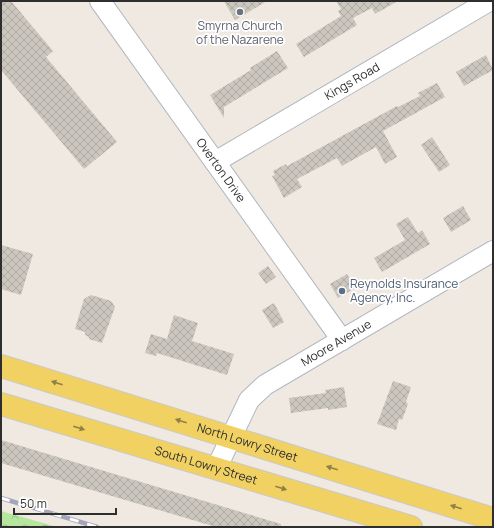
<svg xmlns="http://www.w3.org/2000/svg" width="494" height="528" viewBox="0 0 494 528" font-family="Manrope,sans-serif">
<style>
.forest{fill:url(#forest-crowns)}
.building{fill:url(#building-cross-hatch)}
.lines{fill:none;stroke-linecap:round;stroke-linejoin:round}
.minor-casing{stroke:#b4b7c1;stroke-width:22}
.major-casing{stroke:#c9c9c9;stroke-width:24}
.minor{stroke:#fff;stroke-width:20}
.major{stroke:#f2d163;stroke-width:22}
.rail-casing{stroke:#a3a6b8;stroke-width:4.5}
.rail{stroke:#fff;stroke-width:3;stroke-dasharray:9;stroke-linecap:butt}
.oneway{fill:#908048}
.worship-dot{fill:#6b7280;stroke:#fff;stroke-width:1.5}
.service-dot{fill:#5c6f8a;stroke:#fff;stroke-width:1.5}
.labels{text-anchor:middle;stroke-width:3.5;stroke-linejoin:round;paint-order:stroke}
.worship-label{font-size:12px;fill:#5b616d;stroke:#fff}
.street-label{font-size:12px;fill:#2e2e2e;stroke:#fff}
.service-label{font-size:12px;fill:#4e5e75;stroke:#fff;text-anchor:start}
</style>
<defs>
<pattern id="forest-crowns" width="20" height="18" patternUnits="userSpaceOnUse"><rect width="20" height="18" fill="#b6e59e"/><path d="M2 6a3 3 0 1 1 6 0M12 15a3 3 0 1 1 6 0" fill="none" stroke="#9dc588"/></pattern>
<pattern id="building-cross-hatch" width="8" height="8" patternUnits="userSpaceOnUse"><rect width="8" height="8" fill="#cbc7bf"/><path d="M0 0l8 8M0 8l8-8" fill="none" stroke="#afaba4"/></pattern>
</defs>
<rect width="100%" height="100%" fill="#efe9e1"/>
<path class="forest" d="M1 511 57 527H1Z"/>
<g class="building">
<path d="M1 1H11L53 51 46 57 117 142 84 169 1 70Z"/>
<path d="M224 1H267L235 20Z"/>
<path d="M336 1H398L375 14 372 8 353 18 357 25 304 57 296 44 341 16 338 11 341 9Z"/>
<path d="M277 51 288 68 224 107V118L210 95 251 70 250 68Z"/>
<path d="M486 55 493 70 464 86 456 72Z"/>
<path d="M437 83 445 97 383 131 397 157 385 164 376 147 342 166 337 158 297 179 302 187 284 198 272 176 275 175 273 171 286 164 287 166 397 106 398 107 420 96 418 93Z"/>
<path d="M432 137 450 165 439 172 421 145Z"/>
<path d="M463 206 471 220 451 232 443 218Z"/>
<path d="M408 217 418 233 422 230 430 244 382 272 374 258 405 240 396 224Z"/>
<path d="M1 245 33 254 21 295 1 289Z"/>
<path d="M268 266 276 277 266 284 258 273Z"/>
<path d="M347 274 355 288 338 298 330 284Z"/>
<path d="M91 295 111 301 115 307 102 343 89 339V337L85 335V332L75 329 84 299Z"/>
<path d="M274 303 284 322 273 328 262 310Z"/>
<path d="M174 315 198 323 192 341 234 354 227 375 157 353 156 356 145 353 151 334 167 339Z"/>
<path d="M393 381 411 387 406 402 408 404 402 420 399 419 396 430 377 424Z"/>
<path d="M344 387 347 407 328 410V408L291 413 289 398 326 393 325 390Z"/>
<path d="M1 440 281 524V527H216L1 463Z"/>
</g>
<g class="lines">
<defs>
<g id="minor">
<path id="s1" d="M100 1 342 340"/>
<path id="s2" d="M215 162 489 1"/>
<path id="s3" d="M216 469 249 400 265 385 493 251"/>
</g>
<g id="major">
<path id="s4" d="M1 366 493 519"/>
<path id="s5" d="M1 404 411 527"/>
</g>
</defs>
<use href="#minor" class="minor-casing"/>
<use href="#major" class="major-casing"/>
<use href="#minor" class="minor"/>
<use href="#major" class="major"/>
<defs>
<path id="rail" d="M1 498 97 527"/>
</defs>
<use href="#rail" class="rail-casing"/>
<use href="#rail" class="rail"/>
</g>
<defs><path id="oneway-solid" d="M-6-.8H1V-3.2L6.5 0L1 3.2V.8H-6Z"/></defs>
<g class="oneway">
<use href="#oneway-solid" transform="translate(57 383) rotate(-162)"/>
<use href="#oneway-solid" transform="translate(181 421) rotate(-163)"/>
<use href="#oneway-solid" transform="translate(79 428) rotate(17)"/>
<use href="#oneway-solid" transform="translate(332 468) rotate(-163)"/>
<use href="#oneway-solid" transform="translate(281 488) rotate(17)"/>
<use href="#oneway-solid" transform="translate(456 507) rotate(-162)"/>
</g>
<circle class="worship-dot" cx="240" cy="12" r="4"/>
<circle class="service-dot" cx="342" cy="291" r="4"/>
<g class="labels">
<g class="worship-label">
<text x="240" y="30">Smyrna Church<tspan x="240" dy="14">of the Nazarene</tspan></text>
</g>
<g class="street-label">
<text dy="4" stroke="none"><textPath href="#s2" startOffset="159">Kings Road</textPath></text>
<text dy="4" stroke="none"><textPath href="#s1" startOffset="208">Overton Drive</textPath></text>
<text dy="4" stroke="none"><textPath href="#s3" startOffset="181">Moore Avenue</textPath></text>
<text dy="4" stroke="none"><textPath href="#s4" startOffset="258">North Lowry Street</textPath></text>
<text dy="4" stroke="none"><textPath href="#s5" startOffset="214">South Lowry Street</textPath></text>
</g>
<g class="service-label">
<text x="350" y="288">Reynolds Insurance<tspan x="350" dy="14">Agency, Inc.</tspan></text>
</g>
</g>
<rect width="494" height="528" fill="none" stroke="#2e2e2e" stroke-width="4"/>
<path d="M14 508v6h102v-6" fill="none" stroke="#2e2e2e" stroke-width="2"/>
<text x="20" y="508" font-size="12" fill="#2e2e2e" stroke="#ffffff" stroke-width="3" paint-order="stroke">50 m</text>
</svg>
